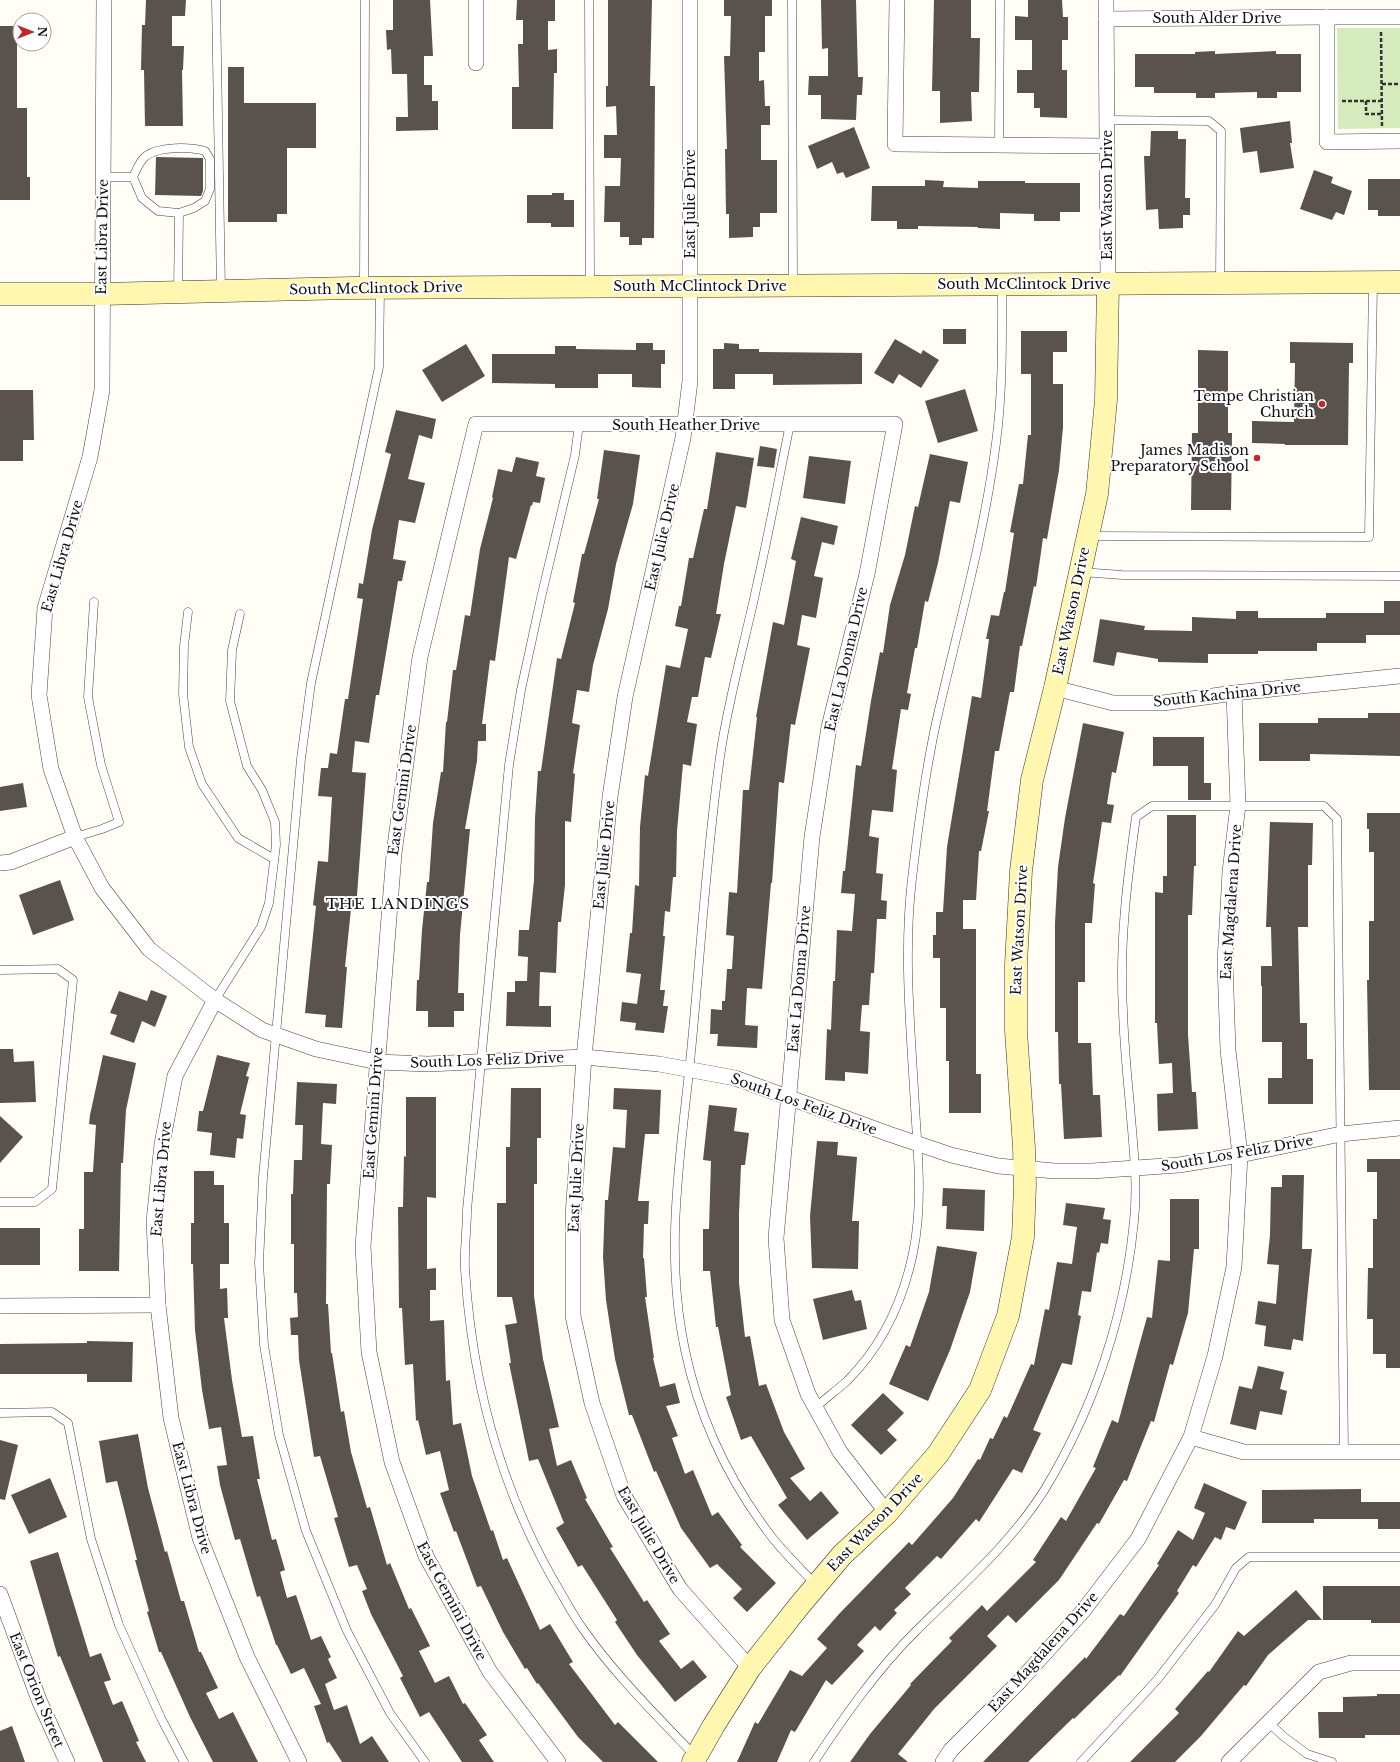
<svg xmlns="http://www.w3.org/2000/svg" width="1400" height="1762" viewBox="0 0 1400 1762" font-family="'Libre Baskerville',serif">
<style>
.green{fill:#d5ebbd}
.building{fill:#5a524d}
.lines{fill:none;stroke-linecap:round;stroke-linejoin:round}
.lane-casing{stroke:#444;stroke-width:9}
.street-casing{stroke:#444;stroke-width:16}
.secondary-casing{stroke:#333;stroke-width:23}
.path{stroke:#333;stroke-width:2.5;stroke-dasharray:4 2;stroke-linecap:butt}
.lane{stroke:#fff;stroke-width:8}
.street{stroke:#fff;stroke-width:15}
.secondary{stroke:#fff6b0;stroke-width:22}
.poi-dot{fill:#c4262e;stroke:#fff;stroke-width:1.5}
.labels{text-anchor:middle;stroke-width:4;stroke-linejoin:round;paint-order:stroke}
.street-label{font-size:14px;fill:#111;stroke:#fff}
.poi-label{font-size:14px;fill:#111;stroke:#fff;text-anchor:end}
.neighbourhood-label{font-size:15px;letter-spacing:1px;fill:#111;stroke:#fff}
</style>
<rect width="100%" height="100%" fill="#fffdf5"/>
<path class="green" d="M1337 28H1400V128L1338 129Z"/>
<g class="building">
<path d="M146 0H186L185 16H172V46H184L183 70H182L183 126H145L144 70H141L142 25H145Z"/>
<path d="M393 0H430L433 56H424V85H432V101H438V130L396 131V117H408L407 74H392L391 49 387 50 386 30H393Z"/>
<path d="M517 0H555V21H548V50L557 49V73H554L553 129H512V87H519L518 44H523V20H516Z"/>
<path d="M608 0H652L650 86H655L654 238H642V245H629V237H620V222H604L605 186H620L621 158H604V135H617L616 106 606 107V86H608Z"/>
<path d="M724 0H772V16H765V52H759V81L764 80 765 106H770V125H761V160H777V213H760V227H753V237L729 238V214H726L725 149H727L724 56H730L731 16H724Z"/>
<path d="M821 0H856L858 77H863L862 95H857L856 120 821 119V95H808L809 76H828V48L822 49Z"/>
<path d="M934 0H971V38H980L979 92H971L972 121 940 123V91H932Z"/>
<path d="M1028 0H1062L1063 17H1068V40H1062V70H1067V118L1040 117V108H1034V93H1017V70H1032V40H1015V16L1028 17Z"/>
<path d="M0 26H17V108H27V177H30V200H0Z"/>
<path d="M1215 51V54L1276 51V54H1301V92H1277V98H1257V92L1215 93V98H1196V93H1154V87H1135V54H1195V52Z"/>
<path d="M228 67H244V103H316V148H287V214H277V222H228Z"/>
<path d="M1290 121 1292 143H1290L1294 168 1260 173 1257 151 1243 153 1240 128Z"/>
<path d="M854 127 870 168 846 178 843 172 837 174 832 162 817 169 808 146Z"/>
<path d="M1151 131H1178V139H1186L1185 198H1190V215H1183V228L1159 229 1158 209 1146 210 1144 156H1150Z"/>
<path d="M156 157 203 158V191L201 196 155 195Z"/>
<path d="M1314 170 1333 177 1331 183 1352 191 1344 215 1336 212 1332 220 1300 209Z"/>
<path d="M1368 179H1400V216H1378V210H1368Z"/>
<path d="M925 180 944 181 943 187 978 188V181H1025V183H1080V212H1060V221H1034V214L1000 213V229L978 228V227L918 226V229H897V221H871L872 186H925Z"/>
<path d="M552 193H564V200H574V227H551V223H527V195H552Z"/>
<rect x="943" y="329" width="23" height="15"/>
<path d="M1021 331H1067V352H1053V384H1063V427L1059 470 1047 539 1043 538 1036 587 1034 586 1022 646H1020L1014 692H1010L999 751H995L987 811H989L981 851H979L976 900H963V929H976V1074H981V1113H949V1061H946V1008H940V958H933V935H936V912H943L947 847 972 696 981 698 989 639H986L991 615 999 616 1004 592H1005L1014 533 1010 532 1019 484H1023L1028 435H1031V374H1021Z"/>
<path d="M895 339 921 354 923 350 939 360 921 388 899 374 893 384 874 373Z"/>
<path d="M1290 342 1353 343V363H1349L1348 445H1285V444L1252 443V421L1294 422 1295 363H1290Z"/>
<path d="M636 343H653V350H665V364H661V388L632 387V374H598V388H555V384L492 383V354H555V346H576V349L636 350Z"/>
<path d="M724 343 739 344V349H759V352L862 353V384L773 385V374H735V389H713V349H724Z"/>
<path d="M466 344 485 376 442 402 422 370Z"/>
<path d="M1198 350 1228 351V433H1232L1231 510H1191L1192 433H1198Z"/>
<path d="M965 389 978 431 938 443 925 401Z"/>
<path d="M0 390H33L34 440H23V461H0Z"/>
<path d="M396 410 436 419 432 439 419 435 408 479 425 483 415 523 399 520 393 559 406 561 402 581H398L379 695H376L369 743 355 741 352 772 366 773 356 909H351L345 967H347L342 1028 325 1027 326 1015 305 1013 316 906 313 905 318 861 328 862 332 797 318 796 321 768H328L330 753 337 754 345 699H348L363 599 357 598 359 583 363 584 372 530 391 454 385 452Z"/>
<path d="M760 446 777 449 774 468 757 466Z"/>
<path d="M604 450 640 455 633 504 616 564 608 609 593 665 589 692 577 690 572 723 580 725 573 773 575 774 571 822 565 821V885L561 922H558L556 973 540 972 539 1006H551V1027L506 1026 507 992H515V981H527L528 957 518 956 519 930H529L534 880 535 818 538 771H541L557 658 561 659 575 603 573 602 582 554H584L599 499H597Z"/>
<path d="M716 452 754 458 746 508 736 506 724 564 716 614H721L711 658 705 657 698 697H692L687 722 697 724 691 766 683 764 677 831 676 877H673L670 912 665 911 663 936H665L660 990H665L663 1006H668L664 1033 635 1030 636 1023 620 1021 622 1002 637 1004 641 974 626 972 630 933H632L635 885 639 886 640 827 645 775 648 776 666 665 680 668 688 629 675 626 679 606H681L689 558H693L704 509H707Z"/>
<path d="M930 454 968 462 960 503 950 501 938 563 928 602 925 601 917 648H915L907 693 911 694 908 710 901 709 892 769 897 770 893 812 872 810 869 836 879 838 876 873 883 874 881 900 887 901 886 919H877L874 973H871L869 1005H862L860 1031 870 1032 868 1074 845 1072V1081L825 1080 827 1029 831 1030 833 981H835L837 930 852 931 855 894 841 893 843 871H845L856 765 861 766 871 701 880 652 883 653 890 605 905 555 915 506 918 507Z"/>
<path d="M809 456 851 461 845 504 803 498Z"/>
<path d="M516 457 539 462 536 476 545 478 540 503 533 502 532 506 531 505 516 559 509 557 495 661 490 660 482 724H486V741H478L477 761 465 829H470L460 935 458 993H464V1011H454V1027H428V1011H416L417 980H419L422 930 427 882H429L433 823 441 772H443L446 722H447L453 670H456L465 615 470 616 480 549 493 498 492 497 498 469 512 472Z"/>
<path d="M801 517 838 526 834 545 822 542 814 576 823 578 816 618 802 615 797 645 810 648 795 725 791 724 784 783 779 782 772 883H771L762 989 747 988 745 1025 758 1026 757 1048 717 1046 718 1034H710L711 1009 722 1010V1001H725L727 969H732L734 936 726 935 729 892 737 893 743 790H749L757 717H756L773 622 784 625 796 561 791 559Z"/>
<path d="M1384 601H1400V635H1366V643H1317V651H1258V654H1208V663L1158 662V659L1117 652 1114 666 1093 662 1100 619 1145 626 1144 630 1192 631V617L1236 619V611H1258V618H1326V613H1384Z"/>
<path d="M1368 713H1400V756L1310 754V761H1259V723H1318V718H1368Z"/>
<path d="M1083 723 1124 732 1116 773 1112 772 1107 804 1114 805 1111 823 1102 822 1093 883 1095 884 1092 923H1085V982H1078V1043H1091L1093 1095H1100L1102 1137 1064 1139 1061 1084H1059L1058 1032H1055V923L1058 867 1065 818Z"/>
<path d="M1153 737H1204V783H1211V800H1188V766H1153Z"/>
<path d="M23 783 27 807 0 811V787Z"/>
<path d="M1367 813H1400V1090H1369L1367 980H1369V921H1374V852H1369V829H1367Z"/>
<path d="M1167 815H1196V866H1194L1192 915H1188V1035L1192 1092H1196L1198 1129 1158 1131 1157 1094 1173 1093 1172 1063 1159 1064 1157 1023H1155V892L1163 893V876H1167Z"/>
<path d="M1270 822 1313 823 1312 865H1308V927H1298L1300 1023H1307V1059H1313V1104H1268V1078H1282V1042H1262V986H1261V966H1272L1271 927H1266Z"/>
<path d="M60 880 74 920 33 935 19 895Z"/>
<path d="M151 990 167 996 155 1027 142 1021 134 1043 110 1034 117 1015 110 1013 119 991 147 1001Z"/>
<path d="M0 1049H13L14 1062 34 1061 36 1102 0 1103Z"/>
<path d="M103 1055 136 1063 126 1110 123 1163H121L119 1271H79V1229H84V1172H93L96 1125 89 1124 90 1115Z"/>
<path d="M217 1055 250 1063 246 1076 249 1077 240 1114 246 1115 243 1139 237 1138 235 1158 210 1155 212 1133 197 1131 199 1111H203Z"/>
<path d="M297 1082 337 1084 336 1104 323 1103 321 1144 332 1145 330 1184H327L326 1304H328L331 1353H332L341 1412 344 1411 351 1452 367 1508 370 1507 387 1565 390 1563 409 1609 411 1608 430 1646 419 1651 435 1683 449 1676 463 1704 465 1703 487 1735 479 1740 494 1762H462L429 1712 420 1717 400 1678 403 1676 371 1614 362 1591 367 1589 357 1565 349 1567 334 1518 338 1517 320 1456 314 1457 299 1360 298 1335H291L290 1318 298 1317 297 1293H294V1244H291V1194H293L294 1160H302L303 1125H295Z"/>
<path d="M511 1088H541V1138H537V1184H534V1296L543 1359 559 1427 549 1429 557 1466 571 1460 587 1498 585 1499 613 1547 610 1548 644 1602 647 1600 670 1634 659 1641 681 1669 693 1660 707 1677 675 1702 637 1655 615 1622 617 1620 582 1565 578 1567 556 1528 564 1523 538 1459 529 1461 509 1363H511L505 1325 517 1323 512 1297H497V1203H506V1147H510Z"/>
<path d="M614 1088 661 1090 659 1134H645L638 1201H649L648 1224H644L643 1258H644L647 1297H645L654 1358H653L660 1387 675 1383 680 1403 666 1406 678 1436 672 1438 685 1474 693 1470 712 1516 718 1512 742 1545 740 1547 776 1583 747 1612 733 1598 742 1589 717 1564 710 1568 681 1528 656 1471 654 1472 632 1415H629L615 1359 606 1300 603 1257 605 1200H608L613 1147 625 1148 627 1110 613 1109Z"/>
<path d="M406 1097H436V1198L427 1197V1269L436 1268V1290H430V1321L444 1320 446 1381 450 1380 453 1425 461 1423 472 1476 491 1531 493 1530 503 1560 507 1558 540 1630 550 1624 573 1662 569 1664 615 1725 618 1722 658 1762H603L578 1737 538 1683 537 1684 527 1668 525 1669 503 1632 481 1586 477 1587 456 1531 454 1532 440 1493 449 1490 440 1451 426 1455 418 1420 416 1421 413 1364 405 1365 402 1308H399L398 1207H403L404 1156 406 1157Z"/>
<path d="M709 1105 737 1108 734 1131 749 1133 745 1165H741L739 1214V1283L745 1337 750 1336 759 1386 766 1384 784 1432 805 1469 790 1478 810 1501 821 1491 839 1513 807 1540 778 1505 787 1498 751 1436 741 1440 726 1397 731 1395 718 1327H716L710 1271H703V1229H709L711 1161 703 1160Z"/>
<path d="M0 1116 23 1137 0 1163Z"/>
<path d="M817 1141 838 1142 837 1155 857 1157 852 1221H859L858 1269 812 1268 810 1216Z"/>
<path d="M1367 1159H1400V1368H1386V1354H1373V1319H1367L1368 1268H1373V1219H1377V1172H1367Z"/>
<path d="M194 1171H214V1185H224V1223H229V1264H220V1289L227 1288 228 1318H224L232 1380 242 1437 253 1436 260 1479H257L272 1540 276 1539 285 1570 280 1572 287 1598 296 1595 311 1640 321 1636 331 1657 328 1659 337 1678 325 1684 334 1710 347 1705 360 1744 372 1736 389 1762H342L329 1742 327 1743 314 1706 321 1704 304 1668 291 1674 277 1645H276L260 1596 257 1597 240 1539 235 1540 220 1485 217 1466 227 1465 221 1427 209 1429 202 1390 195 1330 193 1264H191V1223H194Z"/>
<path d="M1282 1175H1304L1302 1249H1312L1303 1341 1293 1339 1291 1350 1264 1346 1266 1326 1255 1324 1258 1301 1276 1304 1279 1265 1267 1264 1270 1235 1271 1187H1282Z"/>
<path d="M943 1188 985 1190 984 1231 946 1229 947 1206H942Z"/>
<path d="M1170 1199H1199V1249H1194L1188 1313 1173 1365 1170 1364 1154 1422 1151 1421 1127 1481 1124 1480 1099 1524 1097 1523 1059 1580 1016 1623 1008 1615 987 1636 997 1646 934 1709 898 1754 908 1762H850L870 1734 911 1685 910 1684 952 1641 949 1638 982 1605 987 1611 1036 1562 1033 1560 1061 1517 1066 1521 1096 1468 1093 1467 1112 1420 1118 1423 1147 1317 1152 1318 1158 1260 1170 1261Z"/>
<path d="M1066 1203 1105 1208 1103 1219 1111 1220 1108 1244 1101 1243 1099 1253 1097 1252 1091 1292 1082 1291 1078 1315 1081 1316 1072 1365 1062 1363 1033 1430 1041 1433 1022 1473 1013 1469 979 1522 976 1519 941 1559 937 1556 905 1588 911 1594 894 1610 897 1613 880 1631 875 1626 857 1645 864 1651 832 1685 826 1680 795 1732 791 1730 777 1762H737L755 1722 758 1724 790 1670 802 1676 827 1648 817 1639 839 1614 909 1542 912 1545 953 1498 978 1459 980 1460 990 1438 993 1439 1004 1416 1007 1418 1031 1364 1034 1365 1045 1309 1049 1310 1057 1262 1072 1264 1077 1227 1063 1225Z"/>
<rect x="0" y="1228" width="40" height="37"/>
<path d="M937 1246 977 1252 970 1292 950 1350 928 1401 889 1384 906 1345 910 1347 929 1292Z"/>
<path d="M852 1290 855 1301 861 1300 867 1329 823 1340 813 1299Z"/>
<path d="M87 1341 133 1342 132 1382H87V1374H0V1344L87 1343Z"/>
<path d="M1258 1366 1284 1372 1280 1389 1287 1391 1282 1415 1260 1411 1256 1430 1230 1424 1239 1386 1252 1389Z"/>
<path d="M883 1393 904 1413 887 1430 897 1440 881 1455 851 1425Z"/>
<path d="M138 1434 148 1488 165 1552 167 1551 181 1601H184L199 1652H201L218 1688 206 1693 219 1719 233 1712 258 1762H213L190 1717 161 1652H159L147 1612 149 1611 135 1560H137L117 1481 106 1483 99 1441Z"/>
<path d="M0 1440 18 1445 5 1500 0 1499Z"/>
<path d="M50 1478 67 1517 29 1534 11 1495Z"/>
<path d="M1204 1483 1247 1502 1235 1530 1226 1527 1221 1540 1215 1537 1196 1567 1193 1565 1177 1591 1179 1593 1120 1676 1119 1675 1074 1719 1073 1718 1028 1762H983L1085 1657 1086 1659 1120 1614 1124 1616 1159 1565 1157 1564 1178 1530 1193 1540 1205 1513 1194 1508Z"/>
<path d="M1361 1489V1502H1400V1529H1378V1519H1314V1523H1262V1490Z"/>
<path d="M58 1552 90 1657 101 1653 111 1680 104 1682 113 1705 122 1701 139 1741 136 1742 146 1762H103L60 1656 58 1657 30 1561Z"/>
<path d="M1323 1586H1400V1623H1371V1620H1323Z"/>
<path d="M1296 1590 1322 1620H1308L1268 1655 1246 1686 1244 1685 1201 1736 1175 1762H1130L1179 1713 1175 1709 1208 1671 1209 1672 1238 1631 1244 1636Z"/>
<path d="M1377 1694H1400V1735H1365V1738H1319L1318 1712H1343V1697L1377 1696Z"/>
<path d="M12 1726 25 1762H0V1731Z"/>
</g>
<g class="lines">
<defs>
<g id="lane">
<path d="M216 0 221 291"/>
<path d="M589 0 590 285"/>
<path d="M792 0 793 285"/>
<path d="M1107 120 1209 121 1221 131 1220 282"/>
<path d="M999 144 1000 0"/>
<path d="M103 177H133L142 198 158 211 179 213 194 208 205 201 210 189V159L205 151C190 147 159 146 146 156 140 160 136 171 133 177"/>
<path d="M364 287 365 0"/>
<path d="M380 289 379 367 311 683 301 759 263 1177 259 1263 264 1345 279 1435 306 1531 347 1631 390 1713 425 1762"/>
<path d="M178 292 179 213"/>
<path d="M579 424 575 455 541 598 521 690 509 765 467 1210C467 1229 464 1249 465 1269 472 1384 501 1493 561 1593 568 1605 575 1618 583 1629 616 1676 656 1715 695 1756"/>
<path d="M790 424C779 478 769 532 757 585 745 642 728 699 720 757 705 862 700 967 689 1072 679 1164 665 1257 685 1350 699 1417 729 1481 771 1536 784 1553 801 1569 816 1585"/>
<path d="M1089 536 1369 537 1373 283"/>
<path d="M1081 572 1122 575 1400 576"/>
<path d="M188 612 184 646 183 694 189 747 202 784 238 838 274 859"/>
<path d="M75 837 102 829 119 822 101 765 88 697 94 602"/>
<path d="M0 970 58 969 73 980 52 1189 35 1202H0"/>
<path d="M215 1000 261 927 269 903 276 845 275 822 262 790 247 766 230 701 232 650 240 614"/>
<path d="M816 1407C826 1398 837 1390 847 1381 882 1346 903 1301 913 1253 923 1205 918 1155 915 1107 911 1031 903 955 912 879 918 827 925 774 936 723 957 630 984 537 996 443 1003 391 1002 337 1002 285"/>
<path d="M0 1413 52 1412 68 1423 91 1539 119 1625 161 1718 184 1762"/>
<path d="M1269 1723 1283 1736 1307 1754 1332 1762"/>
<path d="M814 1762C844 1717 876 1671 914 1633 960 1587 1010 1545 1045 1489 1094 1408 1125 1316 1134 1221 1138 1183 1133 1144 1130 1106 1127 1074 1124 1043 1123 1011 1119 946 1127 881 1136 817L1152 806H1324L1337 819 1344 1452"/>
<path d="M1081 1762 1157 1680 1215 1605 1236 1568 1249 1557H1400"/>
</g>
<g id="street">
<path d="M104 0 102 390 90 457 45 608 39 695 51 769 75 837 102 888 149 949 215 1000 175 1076 162 1144 154 1221 158 1305 171 1418 200 1538 247 1657 299 1762"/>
<path d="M476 0V63"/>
<path d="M690 0V381L683 438 625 697 610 797 584 1057 573 1216V1316L592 1403 624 1496 680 1589 750 1668"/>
<path d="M897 0 895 144 1107 146"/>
<path d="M1106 0 1108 283"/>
<path d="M1400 17H1327V142L1400 141"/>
<path d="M1106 19 1327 17"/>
<path d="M1055 688 1113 703H1163L1234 693 1400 676"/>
<path d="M0 863 11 862 75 837"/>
<path d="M215 1000 262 1030 316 1049 377 1062 428 1064 584 1057 659 1064 735 1078 889 1134 951 1155 998 1166 1055 1171H1092L1179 1165 1240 1155 1341 1134 1400 1128"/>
<path d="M0 1306 158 1305"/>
<path d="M1191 1437 1244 1452H1400"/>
<path d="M0 1594 39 1700 67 1762"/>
<path d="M558 1762 490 1672 426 1556 392 1462 369 1352 363 1246 394 854 420 657 476 424H895L867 574 829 727 812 837 776 1238 782 1320 808 1394 840 1452 887 1513"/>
<path d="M943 1762 951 1750 1019 1682 1083 1611 1138 1539 1191 1437 1215 1356 1234 1267 1240 1155 1228 1050 1225 962 1230 872 1238 805 1234 693"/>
<path d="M1229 1762 1319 1672 1351 1663H1400"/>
</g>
<g id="secondary">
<path d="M0 294H102L352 288 1400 282"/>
<path d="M693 1762 714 1725 750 1668 799 1606 842 1555 887 1513 938 1454 980 1390 1008 1316 1023 1237 1025 1185 1024 1148 1016 1031V964L1021 871 1032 780 1055 688 1097 494 1106 400 1108 283"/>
</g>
</defs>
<use href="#lane" class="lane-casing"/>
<use href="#street" class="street-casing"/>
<use href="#secondary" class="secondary-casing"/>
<g class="path">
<path d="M1381 32 1382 127"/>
<path d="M1382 84H1400"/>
<path d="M1342 101H1382"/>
<path d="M1366 101V114H1382"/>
</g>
<use href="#lane" class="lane"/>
<use href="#street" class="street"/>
<use href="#secondary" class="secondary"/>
</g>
<g class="poi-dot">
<circle cx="1322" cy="404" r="4"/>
<circle cx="1257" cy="458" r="4"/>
</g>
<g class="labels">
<g class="street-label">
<text x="1217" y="23">South Alder Drive</text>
<text transform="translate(1107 195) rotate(-90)" y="5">East Watson Drive</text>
<text transform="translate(690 204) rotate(-90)" y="5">East Julie Drive</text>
<text transform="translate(102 237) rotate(-89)" y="5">East Libra Drive</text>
<text x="1024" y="289">South McClintock Drive</text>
<text x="700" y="291">South McClintock Drive</text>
<text transform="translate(376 288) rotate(-1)" y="5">South McClintock Drive</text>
<text x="686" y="430">South Heather Drive</text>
<text transform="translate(662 537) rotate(-77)" y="5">East Julie Drive</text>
<text transform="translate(62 556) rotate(-74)" y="5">East Libra Drive</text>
<text transform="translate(1071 611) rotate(-78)" y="5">East Watson Drive</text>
<text transform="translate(846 659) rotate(-77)" y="5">East La Donna Drive</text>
<text transform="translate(1227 694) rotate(-6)" y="5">South Kachina Drive</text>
<text transform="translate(402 790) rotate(-82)" y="5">East Gemini Drive</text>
<text transform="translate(604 855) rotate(-84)" y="5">East Julie Drive</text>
<text transform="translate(1231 902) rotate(-86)" y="5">East Magdalena Drive</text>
<text transform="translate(1019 930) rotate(-87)" y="5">East Watson Drive</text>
<text transform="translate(799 979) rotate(-85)" y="5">East La Donna Drive</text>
<text transform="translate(487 1060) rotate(-2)" y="5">South Los Feliz Drive</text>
<text transform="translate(804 1104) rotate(20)" y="5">South Los Feliz Drive</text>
<text transform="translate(373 1113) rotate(-86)" y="5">East Gemini Drive</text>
<text transform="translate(1237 1153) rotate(-10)" y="5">South Los Feliz Drive</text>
<text transform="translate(576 1178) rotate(-87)" y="5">East Julie Drive</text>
<text transform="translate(161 1179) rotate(-85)" y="5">East Libra Drive</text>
<text transform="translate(192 1498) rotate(75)" y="5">East Libra Drive</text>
<text transform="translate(875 1522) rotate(-46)" y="5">East Watson Drive</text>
<text transform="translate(649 1535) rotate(60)" y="5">East Julie Drive</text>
<text transform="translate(452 1601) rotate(62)" y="5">East Gemini Drive</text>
<text transform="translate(1043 1652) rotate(-48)" y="5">East Magdalena Drive</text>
<text transform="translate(37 1690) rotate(68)" y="5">East Orion Street</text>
</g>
<g class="poi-label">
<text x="1314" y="401">Tempe Christian<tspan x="1314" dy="16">Church</tspan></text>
<text x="1249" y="455">James Madison<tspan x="1249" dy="16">Preparatory School</tspan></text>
</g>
<g class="neighbourhood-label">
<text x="398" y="909">THE LANDINGS</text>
</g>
</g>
<g transform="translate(32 32) rotate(90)"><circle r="19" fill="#ffffff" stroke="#a0a0a0"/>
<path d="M0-3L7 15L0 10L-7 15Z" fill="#c4262e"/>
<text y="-6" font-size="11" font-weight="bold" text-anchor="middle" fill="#111111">N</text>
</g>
</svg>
